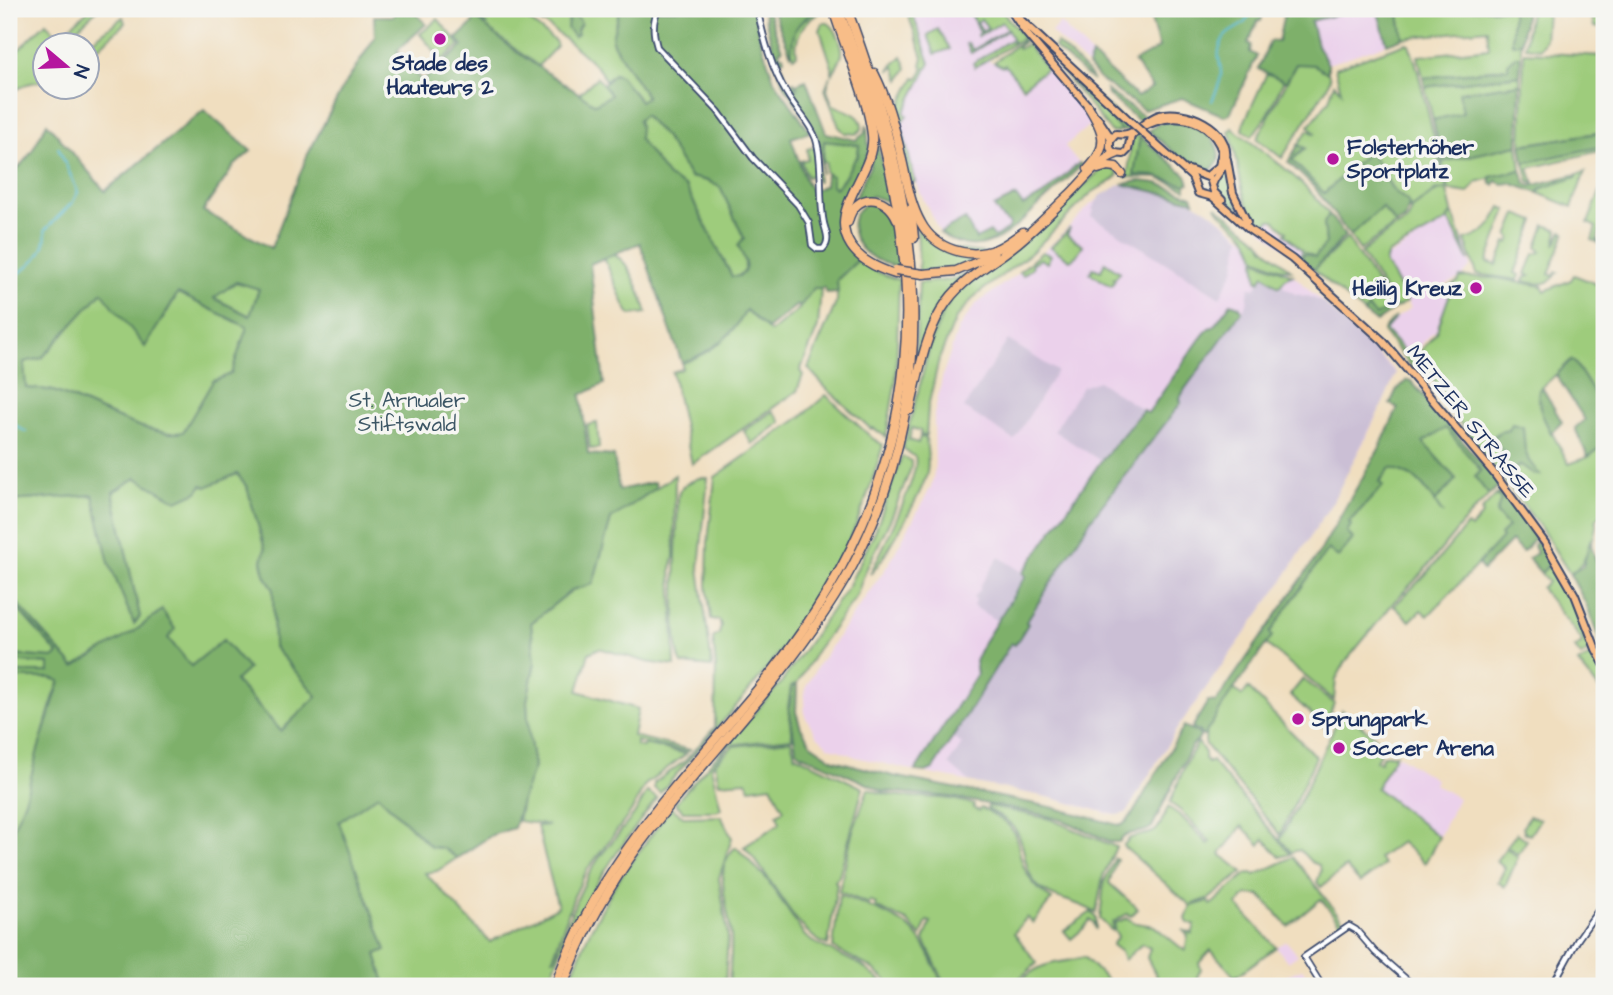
<svg xmlns="http://www.w3.org/2000/svg" width="1613" height="995" viewBox="0 0 1613 995" font-family="'Architects Daughter',sans-serif">
<style>
.built{fill:#ebd1eb}
.industrial{fill:#cbbfd5}
.green{fill:#9ecc7b;stroke:#5c7e6c;stroke-width:2}
.forest{fill:#7eb06b;stroke:#4c7064;stroke-width:2;fill-rule:evenodd}
.lines{fill:none;stroke-linecap:round;stroke-linejoin:round}
.stream{stroke:#57bad6;stroke-width:2}
.tertiary-casing{stroke:#3b496d;stroke-width:8}
.primary-casing{stroke:#3b496d;stroke-width:10}
.motorway-casing{stroke:#3b496d;stroke-width:11}
.tertiary{stroke:#fff;stroke-width:4.5}
.primary{stroke:#f8bd88;stroke-width:6}
.motorway{stroke:#f8bd88;stroke-width:8}
.primary-bridge-casing{stroke:#3b496d;stroke-width:10;stroke-linecap:butt}
.motorway-bridge-casing{stroke:#3b496d;stroke-width:11;stroke-linecap:butt}
.primary-bridge{stroke:#f8bd88;stroke-width:6}
.motorway-bridge{stroke:#f8bd88;stroke-width:8}
.poi-dot{fill:#b5179e;stroke:#f6f6f2;stroke-width:2.5}
.labels{text-anchor:middle;stroke-width:7;stroke-linejoin:round;paint-order:stroke}
.poi-label{font-size:21px;font-weight:bold;fill:#1b2f5e;stroke:#f6f6f2;text-anchor:start}
.park-label{font-size:21px;fill:#3c5665;stroke:#f6f6f2}
.street-label{font-size:21px;fill:#1b2f5e;stroke:#f6f6f2}
</style>
<rect width="100%" height="100%" fill="#f6f6f2"/>
<filter id="ink" filterUnits="userSpaceOnUse"><feTurbulence type="fractalNoise" baseFrequency=".0143" numOctaves="2"/><feDisplacementMap in="SourceGraphic" scale="14" xChannelSelector="R" yChannelSelector="G"/><feConvolveMatrix kernelMatrix="1 2 1 2 8 2 1 2 1" color-interpolation-filters="sRGB"/></filter>
<filter id="wash" filterUnits="userSpaceOnUse"><feTurbulence type="fractalNoise" baseFrequency=".00686" numOctaves="4" result="noise"/><feDisplacementMap in="SourceGraphic" scale="28" xChannelSelector="R" yChannelSelector="G"/><feGaussianBlur stdDeviation="1.57" result="paint"/><feColorMatrix in="noise" values="0 0 0 0 0 0 0 0 0 0 0 0 0 0 0 0 0 1.4 0 .05"/><feComposite in="paint" operator="in"/></filter>
<g filter="url(#wash)">
<rect width="100%" height="100%" fill="#f0debf"/>
<g class="built">
<path d="M918 9H1000L1023 36 988 61 998 63 1003 67 1005 65 1022 88 1051 65 1094 121 1065 146 1079 163 1007 230 993 237 989 232 976 239 965 220 940 233 915 182 901 123 904 113 930 63 915 20Z"/>
<path d="M1358 9H1377L1387 44 1328 64 1317 45 1311 21Z"/>
<path d="M1060 23 1092 55 1088 66 1051 32Z"/>
<path d="M1122 184 1193 202 1211 212 1299 280 1392 368 1396 373 1366 438 1317 526 1281 583 1178 727 1126 813 1114 815 1048 797 915 771 856 757 828 746 817 736 805 716 804 700 806 687 818 665 888 565 931 487 935 468 934 415 943 374 958 329 975 305 1017 274 1053 243 1091 204Z"/>
<path d="M1454 216 1469 255 1471 266 1462 277 1441 287 1449 296 1435 332H1433L1407 361 1384 334 1389 323 1411 308 1385 262 1386 258Z"/>
<path d="M1270 219 1305 253 1300 260 1261 229Z"/>
<path d="M1399 756 1436 780 1434 784 1458 798 1439 837 1376 788 1394 757Z"/>
<path d="M1286 941 1298 955 1288 962 1276 947Z"/>
<path d="M1302 969 1314 986H1285L1287 975Z"/>
</g>
<g class="industrial">
<path d="M1122 184 1193 202 1211 212 1241 237 1234 270 1220 297 1091 216 1094 211 1092 209 1100 196Z"/>
<path d="M1264 275 1295 294 1311 297 1324 303 1396 373 1383 403 1333 501 1281 583 1178 727 1126 813 1117 815 1048 797 970 782 949 764 962 744 952 737 1011 643 1015 644 1028 624 1026 622 1092 517 1165 424 1185 389 1247 304 1249 287 1255 288Z"/>
<path d="M1008 340 1057 371 1014 440 964 408Z"/>
<path d="M1098 381 1143 410 1101 461 1054 431 1082 387Z"/>
<path d="M999 557 1027 575 997 621 973 606 975 601 973 597 980 590V586Z"/>
</g>
<g class="green">
<path d="M90 9H98L64 40 69 45 46 46 45 80 27 84 9 93V59L46 23 59 36Z"/>
<path d="M488 9H514L555 41 557 46 538 66 485 27 487 24 481 20Z"/>
<path d="M534 9H619C619 20 612 30 612 41 612 45 642 89 647 97L640 101 632 90 610 76 605 82C604 66 559 35 544 23L542 24 535 18Z"/>
<path d="M813 9 818 14C804 21 793 39 797 55L793 57C787 36 797 22 815 12Z"/>
<path d="M987 9H1000L1024 37 1014 43 1008 30 971 53 966 44 968 43 973 50 1007 29 1002 22 978 37 977 35 988 28 981 19 977 22 982 30 980 32 971 14Z"/>
<path d="M1398 9H1512V43H1521V56L1513 61 1508 68 1423 78 1418 56 1489 48 1487 29 1403 38Z"/>
<path d="M1530 9 1547 10 1545 39 1540 49 1525 47Z"/>
<path d="M1590 9H1604L1602 28 1594 27Z"/>
<path d="M912 12 930 63 904 113 907 115 901 123 915 182 910 183 895 116 915 77 918 78 924 68 921 65 923 57 908 14Z"/>
<path d="M123 17 125 23 88 57 86 45Z"/>
<path d="M438 19 460 45 442 60 420 34Z"/>
<path d="M823 23H828C836 28 843 44 842 54 841 61 835 69 832 75V67L820 30Z"/>
<path d="M938 29 950 49 935 54 928 35Z"/>
<path d="M1024 39 1026 40 1017 47 1019 49 1027 44 1047 68 1023 87 1005 65 1003 67 994 62Z"/>
<path d="M1010 40 1013 44 975 67 973 63Z"/>
<path d="M1057 43 1088 73 1093 81 1054 47Z"/>
<path d="M1406 43 1409 44 1416 64 1447 189 1436 190 1410 210 1409 205 1393 190 1370 152 1324 193 1292 160 1305 149 1298 145 1308 130 1316 134 1309 126 1329 100 1334 84 1341 91 1335 68Z"/>
<path d="M1524 52 1604 56V132L1521 145Z"/>
<path d="M902 56 907 68 900 80 895 67 890 70V68Z"/>
<path d="M1304 63 1314 65 1328 73 1330 79 1327 87 1282 158 1257 139 1296 64Z"/>
<path d="M1267 73 1284 80 1268 114 1252 136 1243 130V125Z"/>
<path d="M1520 75V84L1460 92 1464 113 1433 120 1425 87Z"/>
<path d="M830 76 827 89 832 104C844 111 864 113 862 129L856 134 845 133 839 127 825 89Z"/>
<path d="M597 77 611 95 595 104 579 94Z"/>
<path d="M1069 80 1098 104 1121 131 1112 133Z"/>
<path d="M644 114 665 137 690 177 708 181 720 187 744 238 745 270 739 276 733 278 686 187 668 177 639 139 638 120Z"/>
<path d="M1232 128C1269 156 1300 176 1329 214L1324 223 1326 244 1315 257 1305 253 1300 260 1295 255 1299 256 1303 251 1285 234 1287 232 1274 220H1270L1265 225C1261 221 1256 218 1252 213 1239 196 1239 155 1229 132Z"/>
<path d="M1137 133 1140 136 1134 174 1158 177 1186 185V189L1158 178 1126 177C1133 162 1126 145 1137 133Z"/>
<path d="M824 141 859 145C858 161 849 177 835 188L832 185V176L825 172 826 163 823 162Z"/>
<path d="M1518 145 1521 170 1477 182 1468 193 1449 190 1442 162Z"/>
<path d="M1604 146V150L1529 168 1534 183 1529 181 1524 163Z"/>
<path d="M815 147 818 182H817L814 175 807 177 801 161 808 159 807 149Z"/>
<path d="M1226 167 1240 211 1218 190V178Z"/>
<path d="M1113 168 1118 174 1116 178 1091 193 1031 253 975 296 956 318 939 359 928 407 926 436 920 435 921 431 912 428 909 440 918 443 920 437 926 438C927 450 930 464 926 476 922 492 882 565 870 574 880 554 921 474 915 457L903 448 932 339 937 325 953 296 1038 230 1096 174 1101 169Z"/>
<path d="M1585 172 1572 207 1538 193 1542 188Z"/>
<path d="M1603 184 1604 220 1597 240 1601 244 1592 240 1596 227 1588 223Z"/>
<path d="M1444 190 1447 191 1452 212 1447 219 1453 214 1469 261 1449 220 1388 254 1385 262 1407 301 1396 308 1361 253 1391 230 1407 222 1413 208 1437 191Z"/>
<path d="M1216 206 1261 242 1264 247 1291 270 1279 268 1256 258C1247 225 1227 226 1216 206Z"/>
<path d="M1382 207 1396 224 1360 250 1350 236Z"/>
<path d="M1501 207 1507 210 1487 262 1497 265 1506 242 1509 243 1511 237 1508 236 1517 214 1535 221 1515 273 1520 275 1518 280 1477 274 1465 240C1485 235 1492 225 1501 207Z"/>
<path d="M917 223 942 247 990 254 954 269 919 271Z"/>
<path d="M1545 225 1558 230 1555 245 1562 231 1565 233 1549 274 1554 276 1556 272H1558C1550 286 1537 285 1524 281L1525 278 1530 276 1526 274 1534 254 1541 252 1537 247Z"/>
<path d="M1070 228 1067 235 1083 245 1076 256 1070 260 1051 247Z"/>
<path d="M1347 238 1391 305 1376 316 1368 308 1364 313 1314 270Z"/>
<path d="M1042 252 1051 255 1047 263 1041 259 1033 263 1032 268 1023 275 1019 272Z"/>
<path d="M613 255C630 259 642 297 647 313L631 315 626 309 604 258Z"/>
<path d="M858 260 880 273 899 280 896 380 886 437 873 428 871 429 826 388 808 368 837 301V280Z"/>
<path d="M1255 260 1293 275 1286 278 1279 287 1264 275 1259 282 1257 280Z"/>
<path d="M1105 262 1120 272 1116 277 1113 278 1115 280 1111 286 1090 273 1093 268 1101 271Z"/>
<path d="M970 273 953 289 914 384 919 283 950 280Z"/>
<path d="M1574 275 1604 287V409L1575 363 1571 361 1539 390 1542 415 1569 464 1588 457 1604 445V513L1597 518C1595 538 1587 563 1570 574L1541 528 1450 410 1455 406 1423 367 1411 366 1383 332 1386 326 1396 317 1385 330 1410 358 1412 357 1410 359 1412 361 1436 333 1449 296 1447 292 1443 290 1458 282 1460 277 1497 278 1542 286 1545 291 1571 280Z"/>
<path d="M236 282 259 288 250 316 213 298Z"/>
<path d="M813 288H821L818 327 800 371 803 375 797 391 692 464 672 372 682 369V363C709 353 733 337 746 310L771 332 800 308 796 303Z"/>
<path d="M102 291 163 319 178 293 247 327 231 375 213 381 183 433C152 440 86 401 53 391 44 389 34 389 26 388L23 362 42 358Z"/>
<path d="M826 395 872 438 883 445C868 498 849 551 818 597 773 668 715 730 660 793L654 788V783L685 761 715 727 716 668 713 638 719 634 721 626 719 620 711 619 707 586 708 542 715 477 801 417Z"/>
<path d="M773 411 781 422 752 444 744 431Z"/>
<path d="M597 423 599 448 590 449 587 425Z"/>
<path d="M1446 427 1481 471 1475 477 1489 495 1461 525 1422 573 1394 602 1346 661 1336 679 1334 700 1266 644 1272 636 1269 633 1328 548 1353 539 1347 532 1349 522 1382 486 1379 483 1390 468C1414 475 1421 480 1434 502L1456 479 1422 442Z"/>
<path d="M902 456 911 461V468L892 516 865 572 856 597 817 650 797 684 791 686 788 707 792 738 729 745 711 767 721 809 716 811H683L675 803 781 683 849 585 876 529Z"/>
<path d="M237 474 247 487 265 549 262 561 265 575 273 588 274 647 318 696 281 731 235 680 223 640 192 667 168 638 162 610 135 631 74 667 9 594V501L93 495 110 563 134 623 140 617 113 492 136 478 206 486Z"/>
<path d="M675 475 674 558 671 568 675 666 647 662 599 648 589 653 578 691 638 709 633 736 690 750 687 752 636 741V746L643 747 644 744 686 754 645 785 631 812 587 870 574 896 553 958H555L576 901 590 872 601 855 634 815 647 792 657 798C613 856 570 916 548 986H386L376 954 385 950 338 822 378 795 431 847 443 848 457 858 437 871 425 873 490 942 558 907 537 826 548 825 518 821 523 796 534 767 529 734 527 701 535 662 531 623 572 590 593 584 611 519Z"/>
<path d="M699 478H708L699 568 712 667 682 664C669 643 678 527 678 496 681 484 689 483 699 478Z"/>
<path d="M1496 495 1501 499 1498 510 1508 527 1503 538 1428 616 1421 610 1410 621 1394 606 1427 573 1467 525 1471 528 1483 514 1481 511Z"/>
<path d="M1551 563 1574 604 1589 651 1581 656 1575 648 1582 643 1581 639 1541 588 1548 582 1541 573Z"/>
<path d="M9 599 58 654 53 658 9 655Z"/>
<path d="M1592 655 1604 675 1603 694 1578 663Z"/>
<path d="M9 661 49 664V672H9Z"/>
<path d="M9 678H51L60 681C38 731 36 791 9 838Z"/>
<path d="M1303 679 1334 703 1325 727 1290 695Z"/>
<path d="M1248 688 1316 757 1280 835 1206 745C1200 728 1224 702 1234 689L1242 696Z"/>
<path d="M1342 710 1384 744 1376 761 1380 762 1383 755 1396 754 1376 788 1439 837 1425 863 1401 842 1379 858 1384 865 1360 883 1346 867 1321 887 1317 882 1321 871 1319 865 1311 862 1300 850 1291 852 1280 839 1304 793Z"/>
<path d="M791 740 795 755 863 788 839 876 835 881 837 884 828 945C796 936 771 873 744 847L780 823 777 814 784 810 771 785 750 788 746 781 719 783 715 763 733 746Z"/>
<path d="M1198 742 1205 753V759L1208 763 1212 761 1216 766 1291 854 1280 857 1264 839 1260 845 1242 826 1220 854 1243 872 1210 898 1193 904 1192 906 1209 901 1211 905 1246 874 1252 873 1255 875 1293 857 1344 922 1341 924 1321 899 1288 926 1260 895H1247L1237 905 1276 947 1235 977 1211 950 1199 963 1201 969 1197 977 1201 986H1158L1159 981 1147 958 1150 948 1142 944 1124 960 1121 952 1112 945 1118 936 1114 930 1115 923 1127 918 1136 923 1154 926 1185 951 1188 936 1183 930 1192 934 1195 925 1188 923 1186 919 1191 906 1123 846 1130 838C1158 830 1155 838 1168 807L1181 816 1208 844 1210 842 1181 811 1170 803 1186 763Z"/>
<path d="M868 789C902 802 940 792 974 805L973 808 979 811 981 808C992 814 1005 819 1012 830 1017 836 1018 843 1019 850 1023 871 1033 888 1052 899L1033 923 1027 917 1014 933 1037 963 1011 986H946L924 940 931 922 927 921 921 936 907 921 875 907 876 904 870 901 869 904 839 892 852 834Z"/>
<path d="M988 806 1050 819 1116 847 1103 876 1096 913C1077 900 1050 900 1036 884 1022 868 1027 844 1014 828 1007 819 997 814 987 809Z"/>
<path d="M671 808 685 817 721 816 732 838 719 878 728 936 725 986H567L589 933 616 883Z"/>
<path d="M1529 816 1540 819 1530 835 1525 833 1523 827Z"/>
<path d="M1517 833 1527 840 1518 854 1507 846Z"/>
<path d="M736 847 766 878 805 936 813 942 861 965 881 981 882 986 729 983C730 969 732 950 731 935 729 909 711 867 736 847Z"/>
<path d="M1506 848 1518 857 1505 887 1498 882 1505 868 1496 861Z"/>
<path d="M1115 858 1117 859 1109 883 1138 909 1131 916 1127 914 1113 922 1112 931 1100 919 1104 882Z"/>
<path d="M839 895C857 901 899 918 911 929 927 944 935 967 943 986H893L870 967 833 948Z"/>
<path d="M1091 912 1096 917V930L1093 921 1090 920 1084 928 1071 939 1064 931Z"/>
<path d="M1084 957 1113 986H1016C1042 959 1051 966 1084 957Z"/>
</g>
<g class="forest">
<path d="M395 9H412L426 24 397 51 422 81 463 46 457 38 473 23V14C508 50 553 76 595 104L611 95 603 85 614 74 620 76 640 101 647 97C642 89 612 44 612 41 612 30 619 20 619 9H754L762 45 774 80 810 132 791 138 805 179 812 191 825 185 826 173 832 176V185L835 188C847 178 850 163 858 156L859 145 824 141 821 174 820 151 817 134 787 90 774 62 776 61 763 10 769 14 782 50 779 51 780 55H783L784 59 780 61 784 71 781 74H785L789 84 794 82 797 90 796 84 806 80 826 133 856 140 864 134 867 125 869 150 841 216C839 234 845 247 858 260L837 280 838 292 826 293 825 288H814L800 307 797 305 767 329 746 310C733 337 709 353 682 363L640 243 590 264 604 384 581 395 588 454 614 456 619 490 655 482 656 488 611 519 593 584 572 590 531 623 535 662 527 701 529 734 534 767 523 796 514 828 492 835 457 858 443 848 431 847 378 795 339 822 386 950 376 954 386 986H9V838L25 800 37 753 60 681 51 678H9V672H49V664L9 661V655L53 658 58 654 9 599V594L74 667 135 631 162 610 175 629 168 638 191 666 223 640 248 669 235 681 281 731 317 696 274 647 273 588 265 575 262 561 265 549 247 487 237 474 206 487 202 485 197 492 177 501 136 478 113 492 140 617 134 624 109 563 93 495 9 501V179L31 153 47 123 105 191 204 110 251 151 234 166 203 211 271 248 307 156 342 89 375 37 374 16H394ZM644 115 665 137 690 177 708 181 720 187 744 238 738 245 746 263 745 270 739 276 732 277 686 187 668 177 639 139 640 127 638 120ZM236 282 259 289 250 316 214 298ZM102 292 145 347 178 293 247 327 231 374 213 381 183 432C152 440 85 401 53 391 45 389 35 389 26 388L24 362 42 358Z"/>
<path d="M772 9H813L815 12C793 24 793 34 791 55Z"/>
<path d="M1148 9H1264L1261 21H1258L1248 43 1251 45 1250 52 1257 56 1230 114 1224 116 1182 98 1144 110 1099 79 1088 66 1092 55 1137 97 1152 87 1134 62 1159 48Z"/>
<path d="M1285 9H1358L1311 21 1317 45 1328 64V73L1314 65 1296 64 1286 82 1258 69 1270 41 1278 42Z"/>
<path d="M1377 9H1398L1403 38 1387 44Z"/>
<path d="M1512 9H1526L1521 43 1512 44Z"/>
<path d="M570 12 579 19 581 23 577 30 578 34 574 37 567 28Z"/>
<path d="M1517 56H1521L1520 75 1425 87 1423 78 1508 68V62Z"/>
<path d="M1060 65 1070 77 1100 99 1132 128 1128 131H1121C1104 106 1078 91 1059 68Z"/>
<path d="M1520 84 1518 145 1442 162 1433 120 1463 113 1459 92Z"/>
<path d="M1106 90 1145 117 1139 121 1108 95Z"/>
<path d="M1172 121C1196 122 1220 135 1219 161L1210 171H1196L1149 131 1159 123Z"/>
<path d="M1604 132V146L1524 163 1521 145Z"/>
<path d="M1140 136 1186 175 1189 183 1186 185 1154 176 1134 175Z"/>
<path d="M876 139 892 203 872 196 850 208 870 166Z"/>
<path d="M1298 145 1305 148 1292 160 1324 193 1370 151 1393 190 1407 201 1409 205 1405 220 1396 224 1382 207 1350 236 1315 188 1288 162Z"/>
<path d="M1079 163 1082 165C1067 179 1053 193 1038 206 1010 233 979 263 940 233L965 219 976 239 990 232 994 237 1007 230 1010 224 1001 217 994 207 1016 196 1023 206 1043 195Z"/>
<path d="M1521 170 1526 183 1531 186 1577 174V177L1542 188 1538 193 1510 183 1503 184 1496 181 1494 185 1491 184 1490 177Z"/>
<path d="M1140 181 1157 183 1192 196 1194 201 1122 184Z"/>
<path d="M866 203 883 205 894 220 900 268C891 265 881 263 873 258 852 245 843 218 866 203Z"/>
<path d="M1329 214 1345 236 1314 270 1301 258 1305 253 1315 257 1326 244 1324 223Z"/>
<path d="M1231 303 1239 306 1242 311 1185 389 1180 398 1181 403 1092 518 1026 622 1028 624 1015 645 1011 643 933 769 926 772 915 771 977 674 975 661 984 642 1026 576 1023 573 1101 461 1143 410 1148 413 1200 339 1209 328 1213 327Z"/>
<path d="M1391 305 1393 310 1376 322 1364 313 1368 308 1376 316Z"/>
<path d="M1571 360 1575 363 1604 409V445L1588 457 1575 428 1585 420 1556 375Z"/>
<path d="M1407 380 1411 381 1500 485 1489 495 1475 477 1481 471 1446 428 1423 442 1456 479 1435 502 1443 514C1426 490 1421 475 1390 468L1379 482 1383 486 1349 522 1351 525 1347 532 1353 539 1338 557 1328 549 1270 633 1272 636 1227 699 1204 736H1202L1199 731 1192 728 1208 701 1216 702 1318 555 1379 449 1398 408 1390 404 1396 391Z"/>
<path d="M1542 387 1562 422 1551 433 1542 415 1538 395 1539 390Z"/>
<path d="M1512 424 1523 427 1525 450 1529 461 1540 475 1534 474 1521 465 1509 473C1503 462 1511 455 1496 445L1486 446 1485 444 1499 432 1509 430Z"/>
<path d="M1501 490 1535 537 1527 548 1522 552 1511 541 1483 570 1478 564 1502 538 1500 535 1508 527 1496 513 1501 499 1497 495Z"/>
<path d="M1537 540 1551 563 1541 573 1528 558 1537 553 1534 546Z"/>
<path d="M1590 541 1604 587V653L1586 604 1570 574 1583 566Z"/>
<path d="M797 685 796 712 801 728 812 745 834 760 893 776 1051 807 1118 825 1125 823 1132 815 1184 726 1198 733 1200 737 1191 747 1152 827C1139 837 1131 827 1119 842H1111L1065 821 1039 814 951 797 883 791 800 754 796 750 789 707 792 687Z"/>
</g>
<g class="lines">
<g class="stream">
<path d="M1212 101C1215 93 1221 83 1221 74 1221 61 1215 56 1222 41 1230 25 1247 31 1251 9"/>
<path d="M12 262 19 272"/>
<path d="M9 283C24 267 50 255 45 230L73 202 78 192 58 147"/>
<path d="M9 421 26 432"/>
</g>
</g>
</g>
<g filter="url(#ink)">
<g class="lines">
<defs>
<g id="tertiary">
<path d="M658 9C652 23 653 33 657 47L718 111 753 158 798 205 809 223 812 245 817 249H823C830 242 827 234 824 224 818 197 824 165 816 139 810 122 796 110 787 94 771 68 764 39 757 9"/>
<path d="M1322 986 1304 957 1349 926 1356 930 1375 952 1414 986"/>
<path d="M1552 986 1578 939 1604 902"/>
</g>
<g id="primary">
<path d="M1009 9 1133 124"/>
<path d="M1011 11 1026 33 1090 108"/>
<path d="M1097 117 1111 138"/>
<path d="M1143 133 1192 177 1198 193 1213 197 1250 230 1292 259 1383 341 1493 472 1545 543 1575 595 1596 649 1604 664"/>
<path d="M1227 159 1233 193 1247 222"/>
<path d="M1189 170 1210 178 1214 192 1222 200"/>
<path d="M1207 176 1219 166 1222 151C1208 111 1159 110 1131 136L1128 150 1124 154 1114 153 1110 148V141L1116 134C1119 134 1123 135 1127 134 1136 132 1147 119 1159 115 1185 108 1231 127 1226 160 1224 169 1216 174 1213 183"/>
</g>
<g id="motorway">
<path d="M834 12C845 48 868 98 872 135 876 173 826 209 851 246 861 261 879 269 895 274"/>
<path d="M874 73C888 100 896 131 902 160 907 181 910 204 921 223 935 249 969 260 996 249 1006 245 1014 238 1023 232"/>
<path d="M1088 106C1104 131 1110 146 1088 169"/>
<path d="M1098 169 1108 166 1116 167 1122 174"/>
<path d="M911 209 914 238"/>
<path d="M848 222C854 192 886 193 897 219"/>
<path d="M923 274 956 271 994 255"/>
<path d="M910 410C918 377 924 338 942 309 959 280 988 267 1014 246 1033 231 1050 213 1068 196 1082 183 1098 160 1116 154"/>
<path d="M555 986C596 867 678 784 757 690 938 474 941 262 838 9"/>
<path d="M563 986C608 862 685 790 766 691 798 651 829 610 853 565 950 378 917 196 847 9"/>
</g>
</defs>
<use href="#tertiary" class="tertiary-casing"/>
<use href="#primary" class="primary-casing"/>
<use href="#motorway" class="motorway-casing"/>
<use href="#tertiary" class="tertiary"/>
<use href="#primary" class="primary"/>
<use href="#motorway" class="motorway"/>
<defs>
<path id="primary-bridge" d="M1133 124 1143 133"/>
<path id="motorway-bridge" d="M896 270 923 274"/>
</defs>
<use href="#primary-bridge" class="primary-bridge-casing"/>
<use href="#motorway-bridge" class="motorway-bridge-casing"/>
<use href="#primary-bridge" class="primary-bridge"/>
<use href="#motorway-bridge" class="motorway-bridge"/>
</g>
</g>
<g class="poi-dot">
<circle cx="440" cy="39" r="7"/>
<circle cx="1333" cy="159" r="7"/>
<circle cx="1476" cy="288" r="7"/>
<circle cx="1298" cy="719" r="7"/>
<circle cx="1339" cy="748" r="7"/>
</g>
<g class="labels">
<g class="poi-label">
<text x="440" y="70" text-anchor="middle">Stade des<tspan x="440" dy="24">Hauteurs 2</tspan></text>
<text x="1347" y="154">Folsterhöher<tspan x="1347" dy="24">Sportplatz</tspan></text>
<text x="1462" y="295" text-anchor="end">Heilig Kreuz</text>
<text x="1312" y="726">Sprungpark</text>
<text x="1353" y="755">Soccer Arena</text>
</g>
<g class="park-label">
<text x="407" y="407">St. Arnualer<tspan x="407" dy="24">Stiftswald</tspan></text>
</g>
<g class="street-label">
<text transform="translate(1471 421) rotate(51)" y="7">METZER STRASSE</text>
</g>
</g>
<rect width="1613" height="995" fill="none" stroke="#f6f6f2" stroke-width="35"/>
<g transform="translate(66 66) rotate(109)"><circle r="33" fill="#f6f6f2" stroke="#9ea6b7" stroke-width="2"/>
<path d="M0-5L12 26L0 18L-12 26Z" fill="#b5179e"/>
<text y="-10" font-size="19" font-weight="bold" text-anchor="middle" fill="#1b2f5e">N</text>
</g>
</svg>
